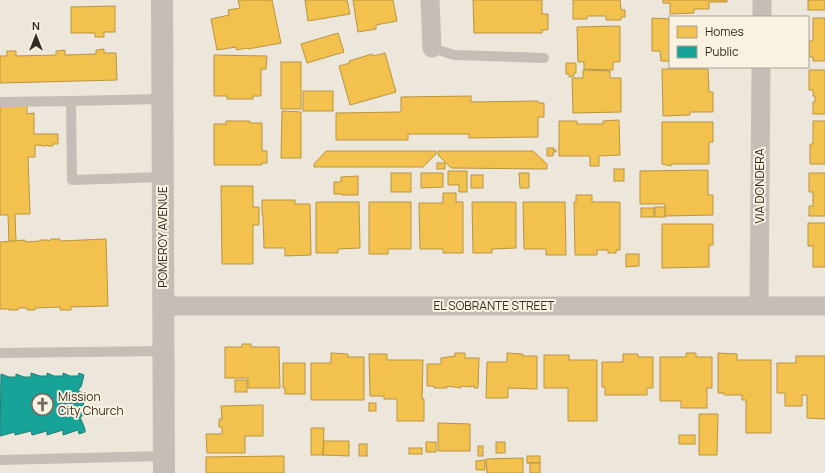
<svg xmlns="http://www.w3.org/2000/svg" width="825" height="473" viewBox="0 0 825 473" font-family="Manrope,sans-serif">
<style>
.homes{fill:#f2c14e;stroke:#b99441}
.public{fill:#17a398;stroke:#207f75}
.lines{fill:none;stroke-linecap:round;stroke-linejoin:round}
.service{stroke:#c4beb6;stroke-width:10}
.minor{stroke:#c4beb6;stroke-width:19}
.tertiary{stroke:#c4beb6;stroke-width:22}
.labels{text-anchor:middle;stroke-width:4;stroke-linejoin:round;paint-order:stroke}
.street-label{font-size:12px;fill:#342b24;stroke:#faf2e1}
.poi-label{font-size:12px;fill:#342b24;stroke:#faf2e1;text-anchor:start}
</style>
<rect width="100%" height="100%" fill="#ece6db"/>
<g class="homes">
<path d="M238 0H272L281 43 248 49 247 48 237 50 236 47 217 50 211 19 229 15 228 10 240 8Z"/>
<path d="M305 0H347L350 14 308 21Z"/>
<path d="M353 0H393L397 21 376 25V29L358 32Z"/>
<path d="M473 0H542V14H548V30H542V33H474Z"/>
<path d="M573 0H620L621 10H625V17H621V20H606V16H587V19H573Z"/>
<path d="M663 0H727V2H709V9H694V13L670 14V3H663Z"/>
<rect x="808" y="0" width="17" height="10"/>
<path d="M115 6V32H104V37H95V33H71V7Z"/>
<path d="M652 18 670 19V61H661L660 51H652Z"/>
<path d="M813 18H825V61H813V57H809V41H813Z"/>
<path d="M620 26V62H613V70L584 69V62H578L577 27Z"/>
<path d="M338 33 344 52 307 63 301 44Z"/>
<path d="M104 49V53H116L117 80 0 83V56H7V51H16V56L56 55V51L65 50V55L96 54V50Z"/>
<path d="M385 53 396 92 350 105 339 66 350 63 349 61 372 54 373 56Z"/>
<path d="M214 55 267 56 266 69H261V96H253V99H227V96H214Z"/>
<rect x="281" y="62" width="20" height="47"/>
<path d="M566 63H576V73H574V76L569 77V74H566Z"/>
<path d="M662 69H708L709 92H713V112H690V115L663 116Z"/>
<path d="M583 70 610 71V78H621V112L573 113 572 78H583Z"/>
<path d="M809 70H825V114H813V102H815V96H813V90H809Z"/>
<rect x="303" y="91" width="30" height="20"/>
<path d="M471 96V102L538 101V103H544V117H538V137L469 138V134H408V140H336V113L401 112V97Z"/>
<path d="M27 103V114L34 113V134H58V144H53V146H48V145H46V146L35 145V157H28L30 214H15L16 242H9L8 215H0V104Z"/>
<path d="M282 111 301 112V158H281Z"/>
<path d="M619 120 620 155 599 156V166H590V156H559V121H577V124H603V121Z"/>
<path d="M226 121H250V123H262V151H267V163H262V165H214V124H226Z"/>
<path d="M813 121H825V164H810V144H813Z"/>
<path d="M662 122H713V142H709V164H671V166L662 164Z"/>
<path d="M547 148H554L553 150H556V152H553V156H547Z"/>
<path d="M326 151H436V154L423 167H314V164Z"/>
<path d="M438 151H533L547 164V169L451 168 438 155Z"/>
<rect x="437" y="163" width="8" height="6"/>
<rect x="614" y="169" width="10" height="12"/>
<path d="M708 170V195H713V215L665 216V204H640V171Z"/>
<path d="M448 171H467V192H459V185H448Z"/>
<rect x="391" y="173" width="20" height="19"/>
<path d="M421 173H443V187L421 188Z"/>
<path d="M519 173H529V188H520Z"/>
<path d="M809 173H825V216H809V206H813V192H809Z"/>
<rect x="471" y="175" width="12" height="13"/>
<path d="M358 176V195H342V194H334V182H341V177Z"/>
<path d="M221 186H253V207H259V225H253V264H222Z"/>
<path d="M443 193H456V202H463V253H443V249H420L419 203H443Z"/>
<path d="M576 195H592V202H620V250H616V253H608V250H597V255H575L574 202H576Z"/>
<path d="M262 200H295V204H310L311 255 285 256V248H264L263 215H262Z"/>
<path d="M316 202H359L360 248 338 249V253H316Z"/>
<path d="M369 202H411V249H388V254H369Z"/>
<path d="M472 202H516V248L492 249V253H473Z"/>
<path d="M523 202H565L566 255H546V249H524Z"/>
<rect x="655" y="207" width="10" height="10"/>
<rect x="641" y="208" width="13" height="9"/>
<path d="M808 223H825V267H813V246H808Z"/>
<path d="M662 224H713V245H709V267L662 268Z"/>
<path d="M52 239H60V241L106 239 108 306 71 307V310H60V307L35 308V310H27V308H18V310H9V309H0V242L25 240V242L40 241V240H48V241Z"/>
<path d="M626 254H639V266L626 267Z"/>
<path d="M242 344H251V347H279L280 388H248V378H225V347H242Z"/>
<path d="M331 353 348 354V357H364V400H311V363H331Z"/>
<path d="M455 353H465V358H479L478 388H474V386H471V387L461 386V388L447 386V388H434V386H427V364H441V358L455 356Z"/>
<path d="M507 353 523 354 522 356H537V389L508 388V398H486L487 362H507Z"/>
<path d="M686 353H696V357H712V388H707V408H681V401H660V357H686Z"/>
<path d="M718 353 737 354V360H771V433H746V400H742V395H724V393H718Z"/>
<path d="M369 354H387V360H423L422 399H424V421H397V399H384V396H370Z"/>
<path d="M623 354H638V357H653V388H647V395H605V387H602V362H623Z"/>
<path d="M544 355H569V360H597V421H568V388H544Z"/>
<path d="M796 356H825V419L807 418V395H802V406H785V393H777V363H796Z"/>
<path d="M283 363H305V394H285V388H283Z"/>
<rect x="235" y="380" width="12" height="12"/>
<rect x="369" y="403" width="7" height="8"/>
<path d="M263 405V436H245V453H207L206 434H222V427H219V419H222L221 406Z"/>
<path d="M699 414H718L717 455H699Z"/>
<path d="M438 423 470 424V451H438Z"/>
<path d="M311 428H324L323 455H311Z"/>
<rect x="679" y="435" width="16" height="9"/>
<path d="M324 441H349V456L323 455Z"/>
<rect x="426" y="442" width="10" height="10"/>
<rect x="496" y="442" width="9" height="11"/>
<rect x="359" y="444" width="8" height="12"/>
<rect x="478" y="446" width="5" height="10"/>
<rect x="409" y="448" width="13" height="6"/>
<path d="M284 456V473H206V457Z"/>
<rect x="527" y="456" width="13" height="7"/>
<path d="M523 458V473H487L486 459Z"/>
<path d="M485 460V470H476V461Z"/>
<rect x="530" y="463" width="10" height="10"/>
</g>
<path class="public" d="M31 373 40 376H47V373L54 376H63V373L70 376H78L79 373 84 375 81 387H80L78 391 83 393 84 415 80 417 85 429V432L79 434 78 430 63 435V430L47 435V431L32 435 31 431 15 435V432L0 436 1 374 9 377H16V374L24 377H31Z"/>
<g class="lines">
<g class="service">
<path d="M432 48 454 55 544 58"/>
<path d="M71 101 163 99"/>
<path d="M0 102 71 101 72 180 163 177"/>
<path d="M0 353 164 351"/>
<path d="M0 460 164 456"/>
</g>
<g class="minor">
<path d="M430 0 432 48"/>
<path d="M762 17V0"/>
<path d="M759 305 761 67"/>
<path d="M164 306H825"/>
</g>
<path class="tertiary" d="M162 0 164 473"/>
</g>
<defs>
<symbol id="church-ring" viewBox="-11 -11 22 22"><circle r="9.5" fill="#faf2e1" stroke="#746c64" stroke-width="1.5"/><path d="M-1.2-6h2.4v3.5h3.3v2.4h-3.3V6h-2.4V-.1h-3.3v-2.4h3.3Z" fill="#746c64"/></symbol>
</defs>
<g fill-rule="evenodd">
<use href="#church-ring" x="30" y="392" width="25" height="25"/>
</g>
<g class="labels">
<g class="street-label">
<text transform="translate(760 186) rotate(-90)" y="4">VIA DONDERA</text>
<text transform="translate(163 237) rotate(-90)" y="4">POMEROY AVENUE</text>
<text x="494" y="310">EL SOBRANTE STREET</text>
</g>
<g class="poi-label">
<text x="58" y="401">Mission<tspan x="58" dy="14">City Church</tspan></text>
</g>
</g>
<rect x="669" y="16" width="140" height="52" fill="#faf2e1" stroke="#aba295"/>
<rect x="677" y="26" width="20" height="12" fill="#f2c14e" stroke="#aba295"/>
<text x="705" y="36" font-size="12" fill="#342b24">Homes</text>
<rect x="677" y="46" width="20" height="12" fill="#17a398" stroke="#aba295"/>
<text x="705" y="56" font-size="12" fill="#342b24">Public</text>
<g transform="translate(36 36)" stroke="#faf2e1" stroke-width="3" paint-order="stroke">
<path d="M0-3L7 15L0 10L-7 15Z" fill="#342b24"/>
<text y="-6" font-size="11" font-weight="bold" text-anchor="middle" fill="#342b24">N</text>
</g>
</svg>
